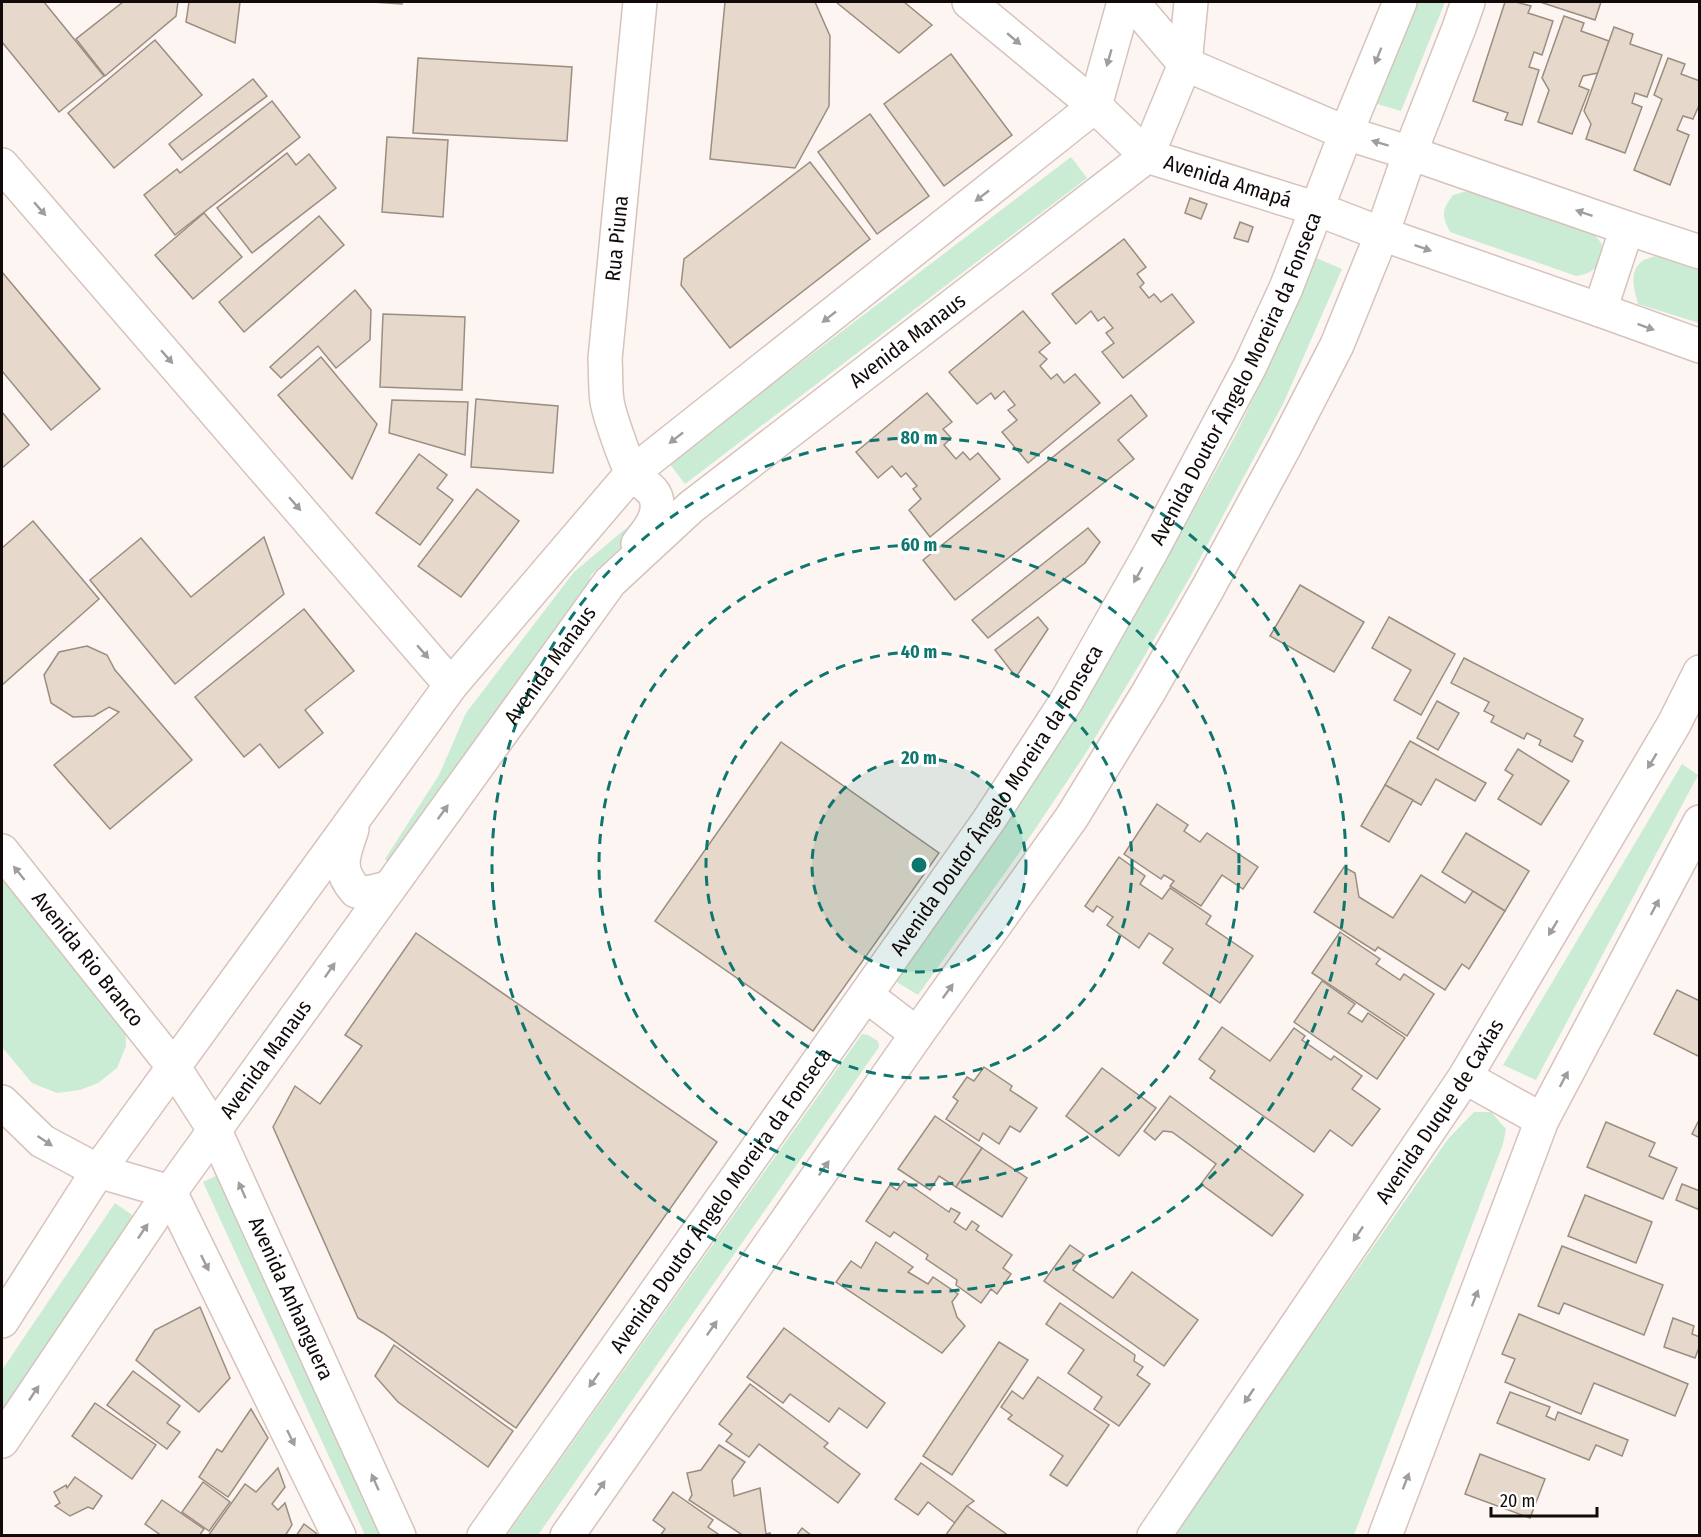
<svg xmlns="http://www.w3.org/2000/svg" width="1701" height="1537" viewBox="0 0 1701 1537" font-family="'Fira Sans Condensed',sans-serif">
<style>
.green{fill:#caecd4}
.building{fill:#e6d8ca;stroke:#9b8e81;stroke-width:1.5}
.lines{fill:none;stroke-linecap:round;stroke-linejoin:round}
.minor-casing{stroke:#d6c3bc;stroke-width:36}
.minor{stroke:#fff;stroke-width:33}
.oneway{fill:#a09d9c}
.ring{fill:none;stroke:#0f766e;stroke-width:3;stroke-dasharray:10 8}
.labels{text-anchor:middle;stroke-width:6;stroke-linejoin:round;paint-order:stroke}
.street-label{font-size:21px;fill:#110a08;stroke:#fff}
.centre{fill:#0f766e;stroke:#fff;stroke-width:3}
.ring-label{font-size:18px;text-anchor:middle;font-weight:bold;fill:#0f766e;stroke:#fff;stroke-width:6;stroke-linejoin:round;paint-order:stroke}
</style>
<rect width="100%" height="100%" fill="#fdf5f2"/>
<g class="green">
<path d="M1417 2H1445L1401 111 1377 104Z"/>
<path d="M1071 157 1087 178 685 484 669 463Z"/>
<path d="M1471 190 1594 234 1602 244C1600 265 1598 272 1576 276L1450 232C1441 215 1442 210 1453 195Z"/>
<path d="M1655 256 1699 270V323L1638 304C1635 291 1628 273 1641 262 1644 259 1651 258 1655 256Z"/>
<path d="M1314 257 1342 269 1283 404 1190 577 1141 662 1084 756 1017 856 918 995 892 979 1058 744 1114 653 1234 438 1260 385Z"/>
<path d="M637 519V532L591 575 585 594 391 865 385 859 439 775 466 713 574 572Z"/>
<path d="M1682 764 1698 775 1536 1080 1503 1065Z"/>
<path d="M2 864 125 1017 126 1046 117 1068 98 1083 80 1090 57 1093 32 1083 2 1047Z"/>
<path d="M862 1034 868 1035 878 1041 879 1047 538 1535H507Z"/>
<path d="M1474 1112H1491L1506 1129 1503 1144 1354 1535 1172 1536 1448 1139Z"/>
<path d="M222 1173 388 1535H365L203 1182Z"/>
<path d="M115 1203 135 1217 2 1414V1370Z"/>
</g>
<g class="building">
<path d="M2 2H44L104 76 59 112 2 42Z"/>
<path d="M123 2H178L176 16 105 76 76 39Z"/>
<path d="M189 2H240L235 43 186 22Z"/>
<path d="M372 2H402V4Z"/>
<path d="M725 2H815L830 36 829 106 795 168 710 159Z"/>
<path d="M836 2H904L932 25 899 53Z"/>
<path d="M1505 2H1516L1531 6 1528 13 1553 21 1542 55 1534 52 1529 67 1539 70 1522 125 1505 120 1508 113 1473 101Z"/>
<path d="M1540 2H1601L1595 20Z"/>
<path d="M1564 16 1584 23 1581 31 1609 41 1598 73 1583 76 1579 86 1589 90 1572 134 1538 122 1549 90 1542 78Z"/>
<path d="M1614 27 1633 34 1630 44 1662 55 1647 97 1635 93 1632 103 1642 107 1625 153 1586 139 1591 124 1584 111Z"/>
<path d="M155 40 202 95 114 168 68 113Z"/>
<path d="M951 54 1012 135 944 186 884 104Z"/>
<path d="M418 58 572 67 567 141 413 133Z"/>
<path d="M1668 58 1685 64 1681 74 1700 81V103L1693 119 1683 116 1677 130 1689 135 1670 185 1634 170 1662 99 1654 95Z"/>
<path d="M253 79 267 96 182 160 169 144Z"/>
<path d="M272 101 300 137 175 235 144 195 177 169 180 173Z"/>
<path d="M870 114 929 196 877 234 818 152Z"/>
<path d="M387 137 448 140 443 217 382 212Z"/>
<path d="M287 153 296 165 309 154 336 188 252 253 217 208Z"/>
<path d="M810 162 870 239 730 348 681 285 684 259Z"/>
<path d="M1190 198 1207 204 1201 219 1185 213Z"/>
<path d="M204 213 242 257 193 299 155 255Z"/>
<path d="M319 216 344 245 244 332 219 302Z"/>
<path d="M1240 222 1253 227 1248 242 1234 238Z"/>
<path d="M1124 239 1146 267 1137 274 1144 283 1140 287 1149 298 1154 294 1161 302 1172 294 1194 322 1123 378 1102 352 1114 343 1106 333 1113 328 1104 317 1098 321 1091 311 1076 324 1052 294Z"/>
<path d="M2 272 100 389 51 430 2 371Z"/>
<path d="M355 290 371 310 370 340 336 368 318 346 281 378 270 367Z"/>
<path d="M1023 311 1050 343 1039 352 1047 359 1040 366 1051 379 1057 374 1064 383 1075 374 1100 403 1028 463 1002 432 1017 420 1008 410 1015 405 1004 391 995 399 991 393 977 404 949 372Z"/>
<path d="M383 314 465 317 462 390 380 387Z"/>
<path d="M321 357 377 424 352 479 278 395Z"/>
<path d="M927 393 952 422 943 429 951 438 944 445 956 459 963 452 970 460 978 453 1000 479 930 537 909 510 921 499 913 489 917 486 906 473 901 477 892 466 878 478 856 452Z"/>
<path d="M1131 395 1147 416 1118 440 1134 459 955 600 923 560Z"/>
<path d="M476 399 558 406 553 473 471 467Z"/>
<path d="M392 400 468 402 465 455 389 433Z"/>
<path d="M2 412 29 445 2 468Z"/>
<path d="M419 454 447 475 437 488 453 500 420 545 376 513Z"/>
<path d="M477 489 519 521 461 597 418 566Z"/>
<path d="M33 521 99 599 2 685V548Z"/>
<path d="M1088 528 1100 542 1085 563 988 638 972 620Z"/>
<path d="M264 537 284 594 175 684 90 580 141 538 191 597Z"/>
<path d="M1300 585 1364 622 1334 672 1270 636Z"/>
<path d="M304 609 354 671 305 710 323 733 279 768 260 744 244 757 195 697Z"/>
<path d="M1038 617 1048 629 1016 677 995 650Z"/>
<path d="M1389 617 1455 654 1421 715 1394 700 1411 670 1372 648Z"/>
<path d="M87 646 107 655 115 670 192 760 110 829 54 765 119 712 109 707 94 716 73 717 51 703 44 675 59 652Z"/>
<path d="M1464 658 1583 719 1574 736 1583 741 1572 762 1539 745 1541 740 1527 733 1524 739 1491 722 1494 716 1484 711 1489 702 1451 683Z"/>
<path d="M1437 701 1459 713 1438 750 1417 738Z"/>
<path d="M1410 741 1486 783 1475 801 1436 779 1421 805 1385 785Z"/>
<path d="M781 742 939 853 813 1031 655 921Z"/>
<path d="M1518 749 1569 781 1541 825 1498 799 1513 775 1505 770Z"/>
<path d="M1385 785 1413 800 1389 842 1361 826Z"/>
<path d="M1157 804 1188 825 1184 831 1200 842 1207 833 1258 867 1243 889 1222 875 1201 906 1170 886 1174 881 1164 875 1161 879 1124 854Z"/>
<path d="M1466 833 1529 871 1505 911 1442 872Z"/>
<path d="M1119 857 1145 876 1140 884 1162 899 1170 888 1211 916 1206 924 1253 956 1220 1003 1163 963 1173 949 1149 933 1139 948 1107 925 1113 917 1097 906 1093 912 1085 906Z"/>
<path d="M1344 867 1355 873 1359 897 1393 918 1421 875 1465 903 1473 891 1505 911 1469 969 1462 964 1445 990 1378 947 1375 951 1314 912Z"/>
<path d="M1340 932 1380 959 1376 964 1400 980 1404 974 1434 994 1407 1036 1312 973Z"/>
<path d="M416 933 717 1142 516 1428 383 1333 358 1318 273 1127 295 1086 320 1104 362 1046 345 1035Z"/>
<path d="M1322 981 1355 1004 1348 1013 1362 1022 1368 1013 1405 1038 1377 1079 1294 1022Z"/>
<path d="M1677 990 1700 1001V1057L1654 1034Z"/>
<path d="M1222 1027 1270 1061 1294 1028 1305 1036 1302 1040 1331 1060 1334 1056 1362 1076 1352 1089 1380 1109 1352 1146 1330 1130 1314 1152 1210 1078 1215 1071 1199 1059Z"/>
<path d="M984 1067 1012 1086 1010 1090 1037 1108 1020 1132 1010 1126 999 1144 983 1133 979 1141 946 1119 958 1101 953 1097 967 1077 974 1081Z"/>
<path d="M1102 1068 1156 1108 1119 1156 1066 1116Z"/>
<path d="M1170 1096 1303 1195 1272 1236 1201 1184 1216 1164 1172 1132 1163 1131 1155 1140 1144 1131Z"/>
<path d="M935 1116 982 1148 956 1187 939 1176 930 1190 898 1169Z"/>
<path d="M1700 1118V1138L1692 1134Z"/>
<path d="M1606 1122 1655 1143 1649 1156 1677 1168 1663 1199 1587 1167Z"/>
<path d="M982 1148 1027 1178 1002 1217 956 1187Z"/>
<path d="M904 1181 949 1212 951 1208 960 1213 954 1222 966 1230 972 1221 979 1226 976 1230 1012 1255 1003 1268 1011 1274 997 1294 991 1289 981 1303 956 1285 957 1280 926 1259 928 1255 894 1232 890 1237 866 1221 890 1185 897 1190Z"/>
<path d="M1682 1184 1700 1191V1210L1676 1200Z"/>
<path d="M1585 1195 1652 1222 1636 1263 1568 1236Z"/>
<path d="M876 1242 913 1267 908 1272 928 1284 933 1277 958 1294 952 1302 957 1317 965 1326 942 1353 836 1282 851 1261 861 1268Z"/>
<path d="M1070 1245 1084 1255 1073 1270 1113 1298 1132 1272 1198 1320 1164 1366 1044 1281Z"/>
<path d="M1562 1246 1663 1285 1644 1335 1564 1303 1559 1314 1538 1306Z"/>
<path d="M1060 1303 1135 1355 1134 1361 1143 1367 1137 1375 1150 1384 1119 1426 1094 1409 1102 1397 1068 1373 1084 1350 1046 1324Z"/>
<path d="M200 1307 230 1378 199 1412 136 1360 155 1330Z"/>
<path d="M1519 1314 1688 1384 1675 1416 1594 1383 1581 1414 1505 1382 1515 1359 1502 1354Z"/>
<path d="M1673 1318 1694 1326 1692 1334 1700 1337V1345L1695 1358 1664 1347Z"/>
<path d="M784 1328 885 1403 867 1428 839 1408 829 1422 790 1394 783 1403 747 1377Z"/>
<path d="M999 1342 1028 1360 952 1475 923 1456Z"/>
<path d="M394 1345 513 1431 488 1467 398 1402 375 1376Z"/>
<path d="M133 1371 180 1406 167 1423 180 1432 167 1449 107 1405Z"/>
<path d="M1038 1377 1109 1425 1067 1486 1050 1475 1063 1456 1008 1419 1012 1415 1001 1407 1012 1391 1023 1399Z"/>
<path d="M750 1384 828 1443 824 1447 860 1474 838 1503 759 1444 749 1457 726 1441 732 1434 719 1424Z"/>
<path d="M1510 1392 1550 1407 1546 1416 1555 1420 1558 1412 1628 1440 1622 1456 1596 1445 1589 1460 1497 1423Z"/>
<path d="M95 1403 156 1445 132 1479 72 1436Z"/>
<path d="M251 1409 268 1438 228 1497 199 1477 217 1449 222 1452Z"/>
<path d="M719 1445 745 1462 732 1480 734 1496 760 1488 766 1534 770 1533 771 1536H741V1534L689 1500 692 1495 687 1473 701 1470Z"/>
<path d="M1480 1454 1545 1479 1530 1518 1465 1494Z"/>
<path d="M921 1463 974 1501 967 1506 955 1523 928 1502 918 1515 895 1499Z"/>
<path d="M278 1468 285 1487 272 1504 278 1510 285 1503 292 1525 285 1536H208L245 1484 256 1492Z"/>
<path d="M75 1477 102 1496 93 1509 88 1507 70 1516 55 1506 60 1503 54 1492 66 1485 67 1488Z"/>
<path d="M203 1482 230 1502 209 1531 182 1512Z"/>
<path d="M673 1492 713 1520 708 1527 721 1536H660L665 1529 653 1520Z"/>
<path d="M162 1500 204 1529 199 1536H162L145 1524Z"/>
<path d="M967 1506 1009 1536H945Z"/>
<path d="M304 1524 316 1533 318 1536H296Z"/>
<path d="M802 1528 812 1536H796Z"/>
</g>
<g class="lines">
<defs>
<g id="minor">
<path id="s1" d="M969 2 1095 106 1147 156 1317 209 1382 234 1600 310 1700 346"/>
<path d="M1132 2 1185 64 1346 133 1410 153 1627 228 1700 252"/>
<path d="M2 165 451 685"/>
<path d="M1600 310 1627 228"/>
<path id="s2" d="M638 544C647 532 659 519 657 503 656 487 639 484 632 472 625 461 609 414 607 401 605 388 606 373 605 359L640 2"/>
<path d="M352 829C343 856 336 868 356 891L367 893 388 888"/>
<path id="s3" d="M2 851 173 1066 215 1131 399 1536"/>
<path d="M866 995 917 1034"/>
<path d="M1465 1077 1542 1120"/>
<path d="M2 1102 42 1141 98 1171 170 1192 339 1536"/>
<path d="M2 1321 98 1171 451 685 632 473 1095 106 1124 2"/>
<path id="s4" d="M2 1441 170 1192 610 582 691 507 1147 156 1185 64 1191 2"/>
<path id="s5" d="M484 1536 989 820 1067 700 1152 550 1250 366 1286 288 1346 133 1400 2"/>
<path d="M567 1536 917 1034 1072 817 1148 693 1208 588 1285 446 1337 345 1382 234 1410 153 1459 28 1468 2"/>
<path id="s6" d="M1154 1536 1465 1077 1674 724 1700 672"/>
<path d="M1385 1536 1542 1120 1700 822"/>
</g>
</defs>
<use href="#minor" class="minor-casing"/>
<use href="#minor" class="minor"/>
</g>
<defs><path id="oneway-solid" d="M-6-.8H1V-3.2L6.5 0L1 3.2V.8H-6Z" transform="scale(1.5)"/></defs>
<g class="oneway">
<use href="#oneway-solid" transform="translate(1014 39) rotate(40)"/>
<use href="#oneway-solid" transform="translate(1378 56) rotate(112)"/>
<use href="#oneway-solid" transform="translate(1109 58) rotate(106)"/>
<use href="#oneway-solid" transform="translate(1380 143) rotate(-163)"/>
<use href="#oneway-solid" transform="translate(982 196) rotate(142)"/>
<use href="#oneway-solid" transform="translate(40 209) rotate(49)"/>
<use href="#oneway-solid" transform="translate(1584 213) rotate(-161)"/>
<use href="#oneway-solid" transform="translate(1423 248) rotate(19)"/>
<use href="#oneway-solid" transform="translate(829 317) rotate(142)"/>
<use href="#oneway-solid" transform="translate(1646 327) rotate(20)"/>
<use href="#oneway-solid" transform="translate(167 357) rotate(49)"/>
<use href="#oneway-solid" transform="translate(676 438) rotate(142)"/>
<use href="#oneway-solid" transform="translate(295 504) rotate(49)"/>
<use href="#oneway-solid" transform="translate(1138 575) rotate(120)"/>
<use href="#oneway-solid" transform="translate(423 652) rotate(49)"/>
<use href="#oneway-solid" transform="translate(1652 761) rotate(121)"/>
<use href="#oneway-solid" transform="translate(443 812) rotate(-54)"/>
<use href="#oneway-solid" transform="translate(19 873) rotate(-129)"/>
<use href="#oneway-solid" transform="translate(1655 907) rotate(-62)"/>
<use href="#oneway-solid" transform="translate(1553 928) rotate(121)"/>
<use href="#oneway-solid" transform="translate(330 970) rotate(-55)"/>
<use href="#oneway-solid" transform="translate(948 991) rotate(-54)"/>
<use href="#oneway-solid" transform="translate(1564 1079) rotate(-62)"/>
<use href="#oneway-solid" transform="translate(45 1141) rotate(34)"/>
<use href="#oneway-solid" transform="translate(824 1168) rotate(-55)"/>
<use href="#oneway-solid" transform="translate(242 1190) rotate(-114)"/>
<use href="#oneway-solid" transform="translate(143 1231) rotate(-56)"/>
<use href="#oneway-solid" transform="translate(1358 1234) rotate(124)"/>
<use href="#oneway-solid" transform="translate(205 1263) rotate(64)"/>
<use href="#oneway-solid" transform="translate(1475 1298) rotate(-69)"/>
<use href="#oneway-solid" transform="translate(712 1328) rotate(-55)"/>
<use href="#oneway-solid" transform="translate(594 1380) rotate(125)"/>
<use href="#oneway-solid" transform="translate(34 1393) rotate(-56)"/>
<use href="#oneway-solid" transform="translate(1249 1396) rotate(124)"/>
<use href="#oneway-solid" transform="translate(291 1438) rotate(64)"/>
<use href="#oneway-solid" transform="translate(1406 1481) rotate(-69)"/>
<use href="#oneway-solid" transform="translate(375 1482) rotate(-114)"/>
<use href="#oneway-solid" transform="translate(600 1488) rotate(-55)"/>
</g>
<circle cx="919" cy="865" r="107" fill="#0f766e" fill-opacity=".12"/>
<g class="ring">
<circle cx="919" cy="865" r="107"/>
<circle cx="919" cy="865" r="213"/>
<circle cx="919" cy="865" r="320"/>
<circle cx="919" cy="865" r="427"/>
</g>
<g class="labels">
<g class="street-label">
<text dy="7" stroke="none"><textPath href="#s1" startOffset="320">Avenida Amapá</textPath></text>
<text dy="7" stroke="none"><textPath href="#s2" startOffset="326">Rua Piuna</textPath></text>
<text dy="7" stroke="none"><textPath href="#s4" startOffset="1436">Avenida Manaus</textPath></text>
<text dy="7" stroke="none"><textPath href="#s5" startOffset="1383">Avenida Doutor Ângelo Moreira da Fonseca</textPath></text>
<text dy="7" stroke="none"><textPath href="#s4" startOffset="950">Avenida Manaus</textPath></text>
<text dy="7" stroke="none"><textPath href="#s5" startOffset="897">Avenida Doutor Ângelo Moreira da Fonseca</textPath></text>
<text dy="7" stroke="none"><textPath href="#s3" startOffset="138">Avenida Rio Branco</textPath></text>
<text dy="7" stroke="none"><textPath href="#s4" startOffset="464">Avenida Manaus</textPath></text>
<text dy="7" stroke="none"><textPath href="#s6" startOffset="512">Avenida Duque de Caxias</textPath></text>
<text dy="7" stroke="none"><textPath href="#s5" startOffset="411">Avenida Doutor Ângelo Moreira da Fonseca</textPath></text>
<text dy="7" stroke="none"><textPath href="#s3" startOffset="536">Avenida Anhanguera</textPath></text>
</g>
</g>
<circle cx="919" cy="865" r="9" class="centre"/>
<g class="ring-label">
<text x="919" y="444">80 m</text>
<text x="919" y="551">60 m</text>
<text x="919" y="658">40 m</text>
<text x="919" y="764">20 m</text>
</g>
<rect width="1701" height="1537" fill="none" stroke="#110a08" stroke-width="6"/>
<path d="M1491 1507v9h106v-9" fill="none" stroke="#110a08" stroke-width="3"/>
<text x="1500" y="1507" font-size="18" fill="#110a08" stroke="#ffffff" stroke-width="4.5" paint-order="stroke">20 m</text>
</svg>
